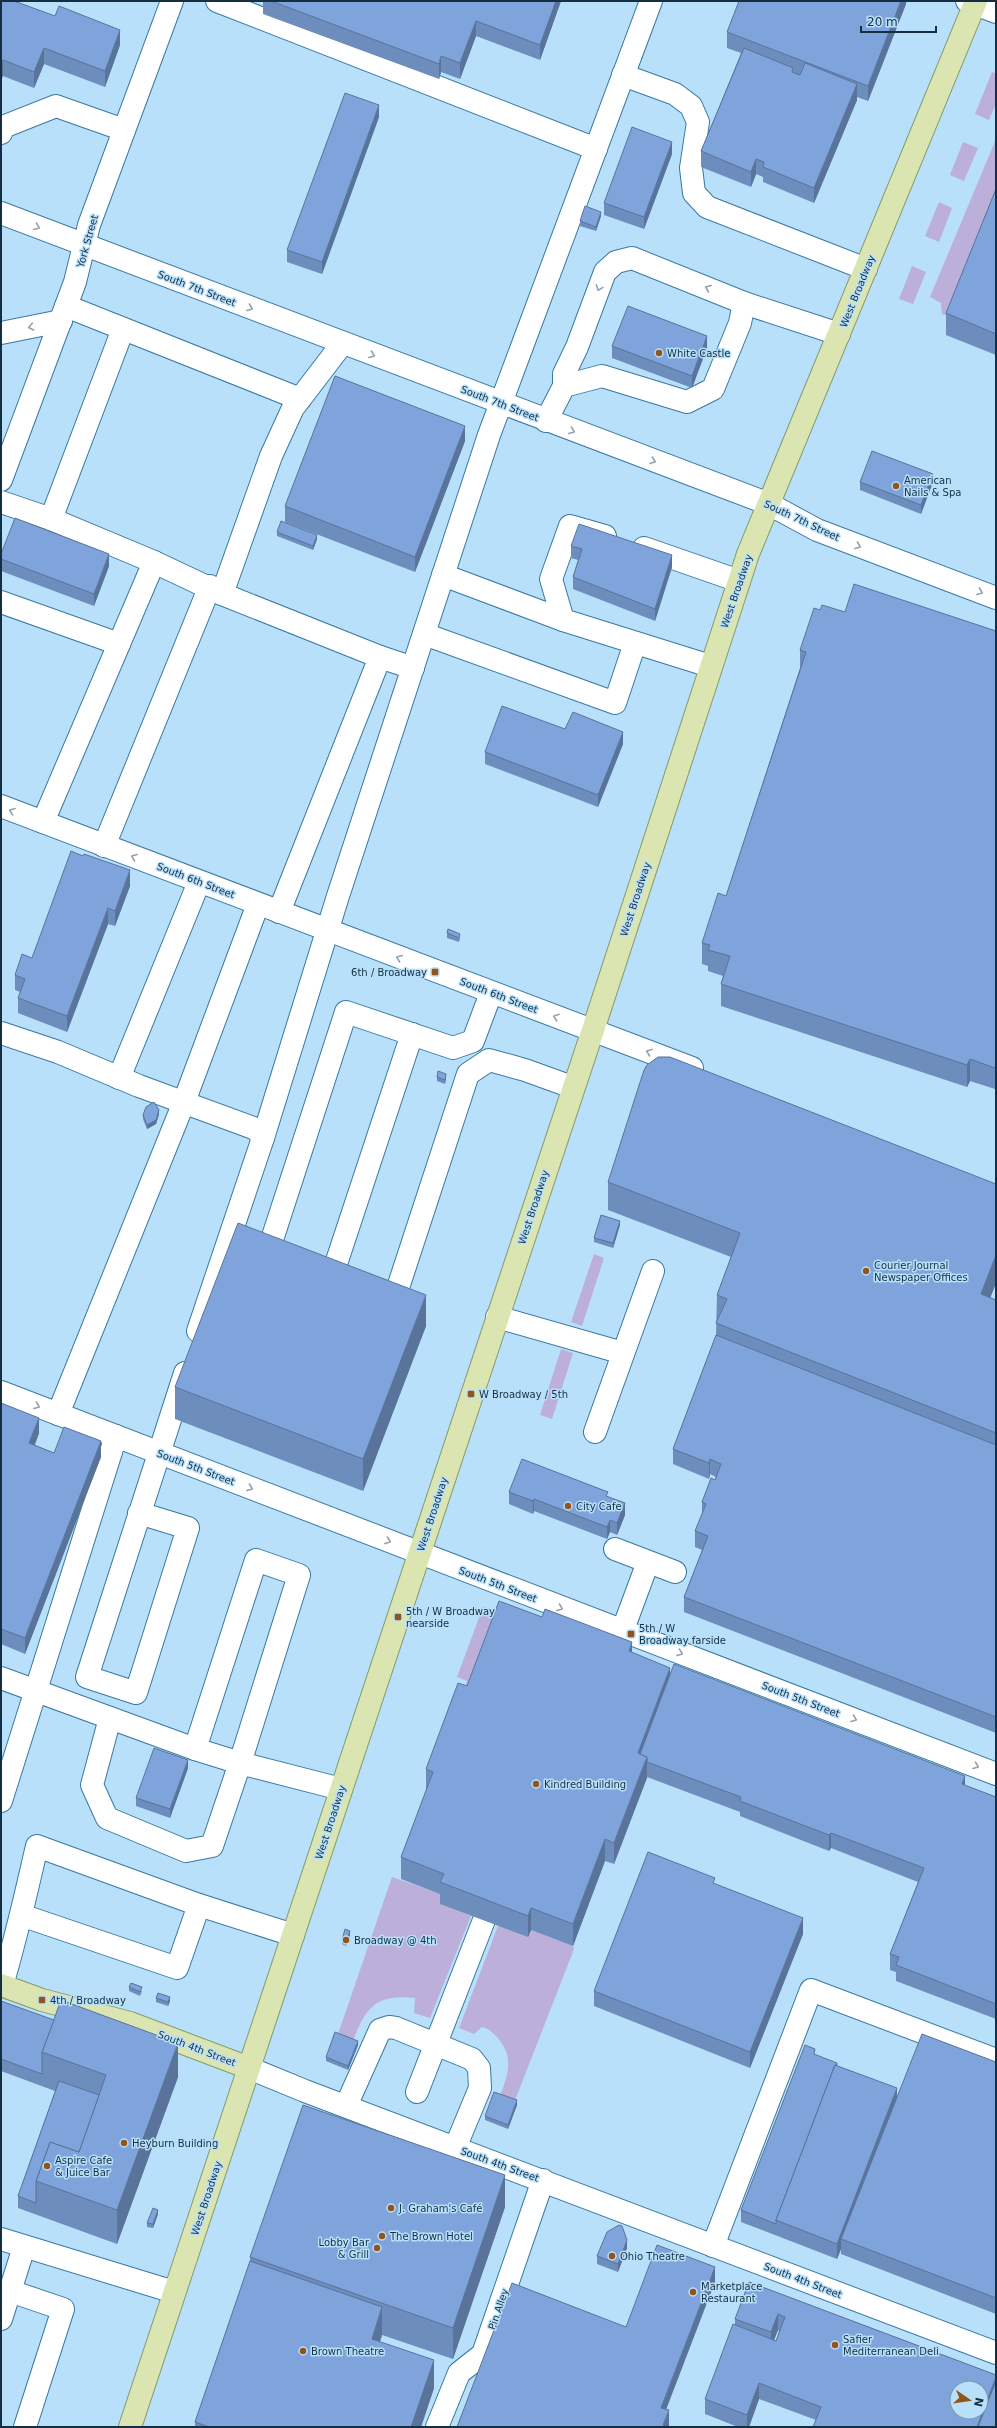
<svg xmlns="http://www.w3.org/2000/svg" width="997" height="2428" viewBox="0 0 997 2428" font-family="'DejaVu Sans',sans-serif">
<style>
.green{fill:#bcafd9}
.lines{fill:none;stroke-linecap:round;stroke-linejoin:round}
.minor-casing{stroke:#3779a2;stroke-width:24}
.major-casing{stroke:#849a69;stroke-width:24}
.minor{stroke:#fff;stroke-width:22}
.major{stroke:#dae5b2;stroke-width:22}
.wall{fill:#6d8dbd;fill-rule:evenodd}
.shaded-wall{fill:#59739a}
.building{fill:#7fa4dc;stroke:#59739a;fill-rule:evenodd}
.oneway{stroke:#95a1aa}
.poi-dot{fill:#93541a;stroke:#b9e0fb;stroke-width:1.5}
.labels{text-anchor:middle;stroke-width:3;stroke-linejoin:round;paint-order:stroke}
.street-label{font-size:10px;fill:#142f41;stroke:#b9e0fb}
.poi-label{font-size:10px;fill:#142f41;stroke:#b9e0fb;text-anchor:start}
</style>
<rect width="100%" height="100%" fill="#b9e0fb"/>
<g class="green">
<path d="M992 72 996 74V104L989 120 975 114Z"/>
<path d="M996 139V211L953 318 942 314 941 303 930 297Z"/>
<path d="M963 142 978 148 964 181 950 175Z"/>
<path d="M939 202 952 208 939 242 925 236Z"/>
<path d="M912 266 926 272 913 304 899 299Z"/>
<path d="M594 1254 604 1258 582 1326 571 1322Z"/>
<path d="M561 1349 573 1353 552 1419 540 1415Z"/>
<path d="M483 1607 545 1631 458 1704 467 1681 457 1677Z"/>
<path d="M392 1877 444 1895 441 1904 471 1916 430 2018 414 2013 415 1998C374 1994 366 2008 352 2043L337 2037Z"/>
<path d="M498 1926 531 1930 573 1946 574 1949 514 2103 499 2098C508 2076 515 2057 497 2037 493 2033 488 2028 482 2027L474 2034 459 2028Z"/>
</g>
<g class="lines">
<defs>
<g id="minor">
<path d="M217 1 596 149"/>
<path d="M967 1 996 12"/>
<path d="M623 75 675 94 691 106 698 122 691 168 694 193 707 207 866 269"/>
<path d="M1 133 3 127 56 106 124 130"/>
<path d="M1 213 769 504 817 530 996 598"/>
<path d="M66 306 300 399"/>
<path d="M1 333 61 321"/>
<path d="M564 386V374L577 347 605 272 616 262 632 258 744 303 839 334"/>
<path d="M546 421 564 386 602 376 687 402 713 389 740 323 744 303"/>
<path d="M1 480 75 282 89 225 172 1"/>
<path d="M1 502 51 519 123 329"/>
<path d="M51 519 154 562"/>
<path d="M605 536 570 526 551 579 563 620 710 666"/>
<path d="M644 548 739 581"/>
<path d="M443 575 563 620"/>
<path d="M222 594 271 456 293 408 342 344"/>
<path d="M1 602 119 644"/>
<path d="M424 634 615 703 635 643"/>
<path d="M1 806 692 1068"/>
<path d="M43 822 154 562 222 594 380 657"/>
<path d="M104 846 210 586"/>
<path d="M279 912 380 657 413 668"/>
<path d="M1 1033 58 1052 139 1086 256 1129 263 1138 198 1331"/>
<path d="M119 1078 199 882"/>
<path d="M263 1138 338 896 489 435 651 1"/>
<path d="M276 1259 267 1255 346 1012 453 1048 473 1041 491 993"/>
<path d="M331 1279 412 1034"/>
<path d="M383 1299 393 1303 468 1074 489 1060 525 1070 572 1087"/>
<path d="M497 1317 623 1353"/>
<path d="M1 1392 996 1774"/>
<path d="M58 1414 184 1102 258 904"/>
<path d="M595 1432 653 1271"/>
<path d="M139 1513 188 1528 136 1693 87 1677 185 1373"/>
<path d="M615 1549 675 1572"/>
<path d="M622 1632 648 1562"/>
<path d="M1 1678 195 1749"/>
<path d="M110 1718 92 1785 107 1818 186 1851 212 1846 240 1763 195 1749 256 1560 299 1575 240 1763 341 1789"/>
<path d="M1 1801 116 1436"/>
<path d="M199 1905 293 1935"/>
<path d="M2 1985C16 1939 26 1893 37 1846L199 1905 177 1968 21 1915"/>
<path d="M249 2068 305 2091 996 2353"/>
<path d="M417 2092 484 1920"/>
<path d="M346 2106 380 2030 389 2027 396 2028 472 2059 479 2068 480 2088 455 2148"/>
<path d="M1 2239 174 2292"/>
<path d="M713 2246 811 1990 996 2060"/>
<path d="M24 2247 10 2291 63 2309 25 2427"/>
<path d="M1 2319 10 2291"/>
<path d="M437 2427 459 2373 483 2354 543 2180"/>
</g>
<g id="major">
<path d="M1 1985 42 2000 130 2023 249 2068"/>
<path d="M130 2427 593 1030 748 554 976 1"/>
</g>
</defs>
<use href="#minor" class="minor-casing"/>
<use href="#major" class="major-casing"/>
<use href="#minor" class="minor"/>
<use href="#major" class="major"/>
</g>
<g class="wall">
<path d="M1 1 120 45 105 87 44 64 34 88 3 76Z"/>
<path d="M263 1H561L540 60 476 36 460 79 441 72 439 79 263 14Z"/>
<path d="M906 1V4L868 101 857 97V100L814 203 763 182V177L756 174 751 187 701 167V151L741 53 727 48V32Z"/>
<path d="M379 117 322 274 287 262V250Z"/>
<path d="M672 154 644 229 604 215V203Z"/>
<path d="M996 189V355L946 335V313Z"/>
<path d="M601 216 596 231 580 226V221Z"/>
<path d="M612 346 707 348 692 388 612 358Z"/>
<path d="M465 441 415 572 285 522V506Z"/>
<path d="M860 482H933L921 514 860 490Z"/>
<path d="M277 532 317 539 313 550 277 536Z"/>
<path d="M571 546 672 567 655 621 573 589V577L578 560 571 558Z"/>
<path d="M1 554 109 566 94 606 1 571Z"/>
<path d="M820 610 845 612 996 631V1086L995 1089 970 1081 967 1087 721 1006V984L723 976 708 971V966L702 964V943L726 896 800 668V650Z"/>
<path d="M565 729 623 744 598 807 485 764V752Z"/>
<path d="M130 886 115 926 108 924 67 1032 18 1013V998L20 992 15 990V975L32 958Z"/>
<path d="M447 933 460 938 459 942 447 938Z"/>
<path d="M437 1077 446 1078 445 1084 437 1081Z"/>
<path d="M159 1114 156 1124 147 1129 143 1119V1115Z"/>
<path d="M608 1182 996 1184V1283L990 1298 996 1300V1733L684 1612V1597L702 1550 695 1547V1531L702 1514V1502L716 1477 710 1474 709 1479 673 1464V1449L716 1335 717 1295 731 1257 608 1210Z"/>
<path d="M620 1225 613 1248 594 1242V1238Z"/>
<path d="M426 1326 363 1491 175 1419V1387Z"/>
<path d="M1 1403 39 1433 35 1445 54 1453 101 1457 25 1654 1 1644Z"/>
<path d="M509 1492 608 1497 625 1515 617 1535 610 1532 607 1539 534 1511 533 1514 509 1504Z"/>
<path d="M632 1652 670 1676 996 1797V2019L896 1981V1972L890 1970V1954L918 1882 831 1848 829 1851 740 1816V1812L647 1777 614 1864 605 1861 573 1946 531 1930 528 1937 440 1904V1894L401 1879V1857L426 1791V1769L467 1686Z"/>
<path d="M188 1768 170 1818 136 1806V1798Z"/>
<path d="M715 1884 803 1934 750 2068 594 2006V1991Z"/>
<path d="M350 1935 346 1946 342 1944V1940Z"/>
<path d="M129 1987 142 1991 140 1996 129 1991Z"/>
<path d="M156 1998 170 2001 168 2006 156 2002Z"/>
<path d="M1 2001 178 2077 117 2244 18 2208V2196L55 2091 1 2071Z"/>
<path d="M358 2045 348 2070 326 2061V2057Z"/>
<path d="M815 2055 837 2066 897 2097 996 2062V2314L841 2254V2249L837 2259 741 2222V2210Z"/>
<path d="M517 2105 508 2129 485 2120V2116Z"/>
<path d="M505 2207 453 2359 382 2335 380 2342 434 2388 421 2427H195V2422L250 2261V2257Z"/>
<path d="M158 2214 153 2228 147 2227V2223Z"/>
<path d="M627 2248 618 2272 597 2264V2256Z"/>
<path d="M749 2282 996 2375 816 2420 759 2399 749 2427H738L705 2414V2399L735 2325V2319ZM778 2330 779 2331 776 2341 774 2340Z"/>
</g>
<g class="shaded-wall">
<path d="M556 1H561L540 60V45Z"/>
<path d="M901 1H906V4L868 101V86Z"/>
<path d="M476 21V36L460 79V63Z"/>
<path d="M120 30V45L105 87V71Z"/>
<path d="M44 48V64L34 88V72Z"/>
<path d="M441 56V72L439 79V64Z"/>
<path d="M3 60V76L1 81V66Z"/>
<path d="M857 84V100L814 203V188Z"/>
<path d="M379 105V117L322 274V262Z"/>
<path d="M672 142V154L644 229V217Z"/>
<path d="M756 159V174L751 187V172Z"/>
<path d="M601 212V216L596 231V227Z"/>
<path d="M707 336V348L692 388V376Z"/>
<path d="M465 426V441L415 572V557Z"/>
<path d="M933 474V482L921 514V505Z"/>
<path d="M317 535V539L313 550V546Z"/>
<path d="M109 554V566L94 606V594Z"/>
<path d="M672 555V567L655 621V609Z"/>
<path d="M623 732V744L598 807V795Z"/>
<path d="M130 870V886L115 926V911Z"/>
<path d="M108 908V924L67 1032V1016Z"/>
<path d="M970 1059V1081L967 1087V1065Z"/>
<path d="M996 1065V1086L995 1089V1068Z"/>
<path d="M446 1074V1078L445 1084V1080Z"/>
<path d="M159 1110V1114L156 1124 147 1129V1125Z"/>
<path d="M620 1221V1225L613 1248V1243Z"/>
<path d="M996 1255V1283L981 1322V1294Z"/>
<path d="M426 1295V1326L363 1491V1459Z"/>
<path d="M39 1418V1433L29 1459V1443Z"/>
<path d="M101 1441V1457L25 1654V1638Z"/>
<path d="M710 1459V1474L709 1479V1463Z"/>
<path d="M534 1499V1511L533 1514V1501Z"/>
<path d="M625 1503V1515L617 1535V1523Z"/>
<path d="M610 1520V1532L607 1539V1527Z"/>
<path d="M632 1642V1664L629 1651Z"/>
<path d="M670 1668V1690L643 1760 638 1753Z"/>
<path d="M647 1757V1778L614 1864V1843Z"/>
<path d="M188 1760V1768L170 1818V1809Z"/>
<path d="M965 1776V1791L962 1784Z"/>
<path d="M831 1833V1848L829 1851V1835Z"/>
<path d="M605 1839V1861L573 1946V1924Z"/>
<path d="M531 1908V1930L528 1937V1916Z"/>
<path d="M803 1918V1934L750 2068V2052Z"/>
<path d="M350 1931V1935L346 1946V1942Z"/>
<path d="M170 1997V2001L168 2006V2002Z"/>
<path d="M358 2041V2045L348 2070V2066Z"/>
<path d="M178 2043V2077L117 2244V2210Z"/>
<path d="M897 2088V2104L841 2239V2249L837 2259V2244Z"/>
<path d="M517 2100V2105L508 2129V2125Z"/>
<path d="M505 2175V2207L453 2359V2328Z"/>
<path d="M158 2210V2214L153 2228V2224Z"/>
<path d="M627 2240V2248L618 2272V2264Z"/>
<path d="M715 2267V2282L661 2423V2408Z"/>
<path d="M382 2307V2335L372 2366V2339Z"/>
<path d="M778 2314V2330L771 2348V2332Z"/>
<path d="M434 2360V2388L421 2427H411Z"/>
<path d="M996 2377V2393L983 2427H977Z"/>
<path d="M759 2383V2399L749 2427H747V2415Z"/>
<path d="M669 2410V2427L663 2425Z"/>
</g>
<g class="building">
<path d="M1 1H14L55 16 59 6 120 30 105 71 44 48 34 72 3 60 1 66Z"/>
<path d="M271 1H556L540 45 476 21 460 63 441 56 439 64Z"/>
<path d="M739 1H901L868 86 727 32Z"/>
<path d="M744 48 793 68 792 72 800 75 805 63 857 84 814 188 763 167 764 162 756 159 751 172 701 151Z"/>
<path d="M345 93 379 105 322 262 287 250Z"/>
<path d="M632 127 672 142 644 217 604 203Z"/>
<path d="M996 189V334L946 313Z"/>
<path d="M585 206 601 212 596 227 580 221Z"/>
<path d="M628 306 707 336 692 376 612 346Z"/>
<path d="M335 376 465 426 415 557 285 506Z"/>
<path d="M872 451 933 474 921 505 860 482Z"/>
<path d="M15 518 109 554 94 594 1 559V554Z"/>
<path d="M281 521 317 535 313 546 277 532Z"/>
<path d="M579 524 672 555 655 609 573 577 582 549 571 546Z"/>
<path d="M854 584 996 631V1065L995 1068 970 1059 967 1065 721 984 730 956 708 950 710 945 702 943 718 893 726 896 806 652 800 650 814 608 820 610 822 605 845 612Z"/>
<path d="M502 706 565 729 573 712 623 732 598 795 485 752Z"/>
<path d="M71 851 83 856 84 854 130 870 115 911 108 908 67 1016 18 998 25 979 15 975 22 954 32 958Z"/>
<path d="M448 929 460 934 459 938 447 933Z"/>
<path d="M658 1057H670L996 1184V1255L981 1294 996 1300V1433L716 1323 727 1299 717 1295 740 1233 608 1182 644 1070 647 1065Z"/>
<path d="M438 1071 446 1074 445 1080 437 1077Z"/>
<path d="M154 1102 159 1110 156 1120 147 1125 143 1115 146 1107Z"/>
<path d="M601 1215 620 1221 613 1243 594 1238Z"/>
<path d="M238 1223 426 1295 363 1459 175 1387Z"/>
<path d="M716 1335 996 1445V1717L684 1597 708 1536 695 1531 706 1504 702 1502 711 1478 715 1480 721 1464 710 1459 709 1463 673 1449Z"/>
<path d="M1 1403 39 1418 29 1443 54 1453 64 1427 101 1441 25 1638 1 1629Z"/>
<path d="M522 1459 608 1492 606 1496 625 1503 617 1523 610 1520 607 1527 534 1499 533 1501 509 1492Z"/>
<path d="M499 1601 542 1617 545 1609 632 1642 629 1651 670 1668 638 1753 647 1757 614 1843 605 1839 573 1924 531 1908 528 1916 440 1882 444 1874 401 1857 433 1772 426 1769 458 1683 467 1686Z"/>
<path d="M674 1664 965 1776 962 1784 996 1797V2004L896 1965 899 1957 890 1954 924 1868 831 1833 829 1835 740 1801 741 1797 647 1762V1757L640 1754Z"/>
<path d="M154 1748 188 1760 170 1809 136 1798Z"/>
<path d="M648 1852 715 1878 713 1883 803 1918 750 2052 594 1991Z"/>
<path d="M345 1929 350 1931 346 1942 342 1940Z"/>
<path d="M131 1983 142 1987 140 1992 129 1987Z"/>
<path d="M158 1993 170 1997 168 2002 156 1998Z"/>
<path d="M61 2000 178 2043 117 2210 36 2181 50 2142 79 2152 106 2075 42 2052Z"/>
<path d="M1 2001 54 2020 42 2052V2074L1 2059Z"/>
<path d="M335 2032 358 2041 348 2066 326 2057Z"/>
<path d="M922 2034 996 2062V2298L841 2239Z"/>
<path d="M805 2045 815 2049 814 2054 837 2063V2065H835L776 2220V2224L741 2210Z"/>
<path d="M835 2065 897 2088 837 2244 776 2220Z"/>
<path d="M59 2081 99 2095 79 2152 50 2142 36 2181V2203L18 2196Z"/>
<path d="M494 2092 517 2100 508 2125 485 2116Z"/>
<path d="M303 2105 505 2175 453 2328 250 2257Z"/>
<path d="M153 2208 158 2210 153 2224 147 2223Z"/>
<path d="M619 2225 622 2226 627 2240 618 2264 597 2256 607 2232Z"/>
<path d="M657 2245 715 2267 661 2408 669 2410 663 2425 669 2427H457L512 2283 626 2327Z"/>
<path d="M250 2261 382 2307 372 2339 434 2360 411 2427H209L195 2422Z"/>
<path d="M749 2282 996 2375V2377L977 2427H813L821 2407 759 2383 747 2415 705 2399 733 2324 776 2341 785 2317 778 2314 771 2332 735 2319ZM957 2388H981V2412H957Z"/>
<path d="M996 2381V2427H978Z"/>
</g>
<defs><path id="oneway-chevron" d="M-2-3.5L2.5 0L-2 3.5" fill="none" stroke-width="1.6" stroke-linecap="round" stroke-linejoin="round"/></defs>
<g class="oneway">
<use href="#oneway-chevron" transform="translate(37 227) rotate(21)"/>
<use href="#oneway-chevron" transform="translate(599 288) rotate(110)"/>
<use href="#oneway-chevron" transform="translate(708 288) rotate(-157)"/>
<use href="#oneway-chevron" transform="translate(250 308) rotate(21)"/>
<use href="#oneway-chevron" transform="translate(31 327) rotate(169)"/>
<use href="#oneway-chevron" transform="translate(372 355) rotate(21)"/>
<use href="#oneway-chevron" transform="translate(572 431) rotate(21)"/>
<use href="#oneway-chevron" transform="translate(653 461) rotate(20)"/>
<use href="#oneway-chevron" transform="translate(858 546) rotate(21)"/>
<use href="#oneway-chevron" transform="translate(980 592) rotate(21)"/>
<use href="#oneway-chevron" transform="translate(12 811) rotate(-159)"/>
<use href="#oneway-chevron" transform="translate(134 857) rotate(-159)"/>
<use href="#oneway-chevron" transform="translate(399 958) rotate(-159)"/>
<use href="#oneway-chevron" transform="translate(556 1017) rotate(-161)"/>
<use href="#oneway-chevron" transform="translate(649 1052) rotate(-159)"/>
<use href="#oneway-chevron" transform="translate(37 1406) rotate(21)"/>
<use href="#oneway-chevron" transform="translate(250 1488) rotate(21)"/>
<use href="#oneway-chevron" transform="translate(388 1541) rotate(21)"/>
<use href="#oneway-chevron" transform="translate(560 1608) rotate(21)"/>
<use href="#oneway-chevron" transform="translate(680 1653) rotate(21)"/>
<use href="#oneway-chevron" transform="translate(854 1719) rotate(21)"/>
<use href="#oneway-chevron" transform="translate(976 1766) rotate(21)"/>
</g>
<g class="poi-dot">
<circle cx="659" cy="353" r="4"/>
<circle cx="896" cy="486" r="4"/>
<rect x="431" y="968" width="8" height="8" rx="2"/>
<circle cx="866" cy="1271" r="4"/>
<rect x="467" y="1390" width="8" height="8" rx="2"/>
<circle cx="568" cy="1506" r="4"/>
<rect x="394" y="1613" width="8" height="8" rx="2"/>
<rect x="627" y="1630" width="8" height="8" rx="2"/>
<circle cx="536" cy="1784" r="4"/>
<circle cx="346" cy="1940" r="4"/>
<rect x="38" y="1996" width="8" height="8" rx="2"/>
<circle cx="124" cy="2143" r="4"/>
<circle cx="47" cy="2166" r="4"/>
<circle cx="391" cy="2208" r="4"/>
<circle cx="382" cy="2236" r="4"/>
<circle cx="377" cy="2248" r="4"/>
<circle cx="612" cy="2256" r="4"/>
<circle cx="693" cy="2292" r="4"/>
<circle cx="835" cy="2345" r="4"/>
<circle cx="303" cy="2351" r="4"/>
</g>
<g class="labels">
<g class="street-label">
<text transform="translate(87 241) rotate(-74)" y="4">York Street</text>
<text transform="translate(197 288) rotate(21)" y="4">South 7th Street</text>
<text transform="translate(857 291) rotate(-68)" y="4">West Broadway</text>
<text transform="translate(500 403) rotate(21)" y="4">South 7th Street</text>
<text transform="translate(802 520) rotate(25)" y="4">South 7th Street</text>
<text transform="translate(736 591) rotate(-71)" y="4">West Broadway</text>
<text transform="translate(196 880) rotate(21)" y="4">South 6th Street</text>
<text transform="translate(635 899) rotate(-72)" y="4">West Broadway</text>
<text transform="translate(499 995) rotate(21)" y="4">South 6th Street</text>
<text transform="translate(533 1207) rotate(-72)" y="4">West Broadway</text>
<text transform="translate(196 1467) rotate(21)" y="4">South 5th Street</text>
<text transform="translate(432 1514) rotate(-72)" y="4">West Broadway</text>
<text transform="translate(498 1584) rotate(21)" y="4">South 5th Street</text>
<text transform="translate(801 1699) rotate(21)" y="4">South 5th Street</text>
<text transform="translate(330 1822) rotate(-72)" y="4">West Broadway</text>
<text transform="translate(197 2048) rotate(21)" y="4">South 4th Street</text>
<text transform="translate(500 2164) rotate(20)" y="4">South 4th Street</text>
<text transform="translate(206 2198) rotate(-72)" y="4">West Broadway</text>
<text transform="translate(803 2280) rotate(21)" y="4">South 4th Street</text>
<text transform="translate(498 2309) rotate(-71)" y="4">Pin Alley</text>
</g>
<g class="poi-label">
<text x="667" y="357">White Castle</text>
<text x="904" y="484">American<tspan x="904" dy="12">Nails &amp; Spa</tspan></text>
<text x="427" y="976" text-anchor="end">6th / Broadway</text>
<text x="874" y="1269">Courier Journal<tspan x="874" dy="12">Newspaper Offices</tspan></text>
<text x="479" y="1398">W Broadway / 5th</text>
<text x="576" y="1510">City Cafe</text>
<text x="406" y="1615">5th / W Broadway<tspan x="406" dy="12">nearside</tspan></text>
<text x="639" y="1632">5th / W<tspan x="639" dy="12">Broadway farside</tspan></text>
<text x="544" y="1788">Kindred Building</text>
<text x="354" y="1944">Broadway @ 4th</text>
<text x="50" y="2004">4th / Broadway</text>
<text x="132" y="2147">Heyburn Building</text>
<text x="55" y="2164">Aspire Cafe<tspan x="55" dy="12">&amp; Juice Bar</tspan></text>
<text x="399" y="2212">J. Graham's Café</text>
<text x="390" y="2240">The Brown Hotel</text>
<text x="369" y="2246" text-anchor="end">Lobby Bar<tspan x="369" dy="12">&amp; Grill</tspan></text>
<text x="620" y="2260">Ohio Theatre</text>
<text x="701" y="2290">Marketplace<tspan x="701" dy="12">Restaurant</tspan></text>
<text x="843" y="2343">Safier<tspan x="843" dy="12">Mediterranean Deli</tspan></text>
<text x="311" y="2355">Brown Theatre</text>
</g>
</g>
<rect width="997" height="2428" fill="none" stroke="#142f41" stroke-width="4"/>
<g transform="translate(969 2400) rotate(103)"><circle r="19" fill="#b9e0fb" stroke="#7799b1"/>
<path d="M0-3L7 15L0 10L-7 15Z" fill="#93541a"/>
<text y="-6" font-size="11" font-weight="bold" text-anchor="middle" fill="#142f41">N</text>
</g>
<path d="M861 26v6h75v-6" fill="none" stroke="#142f41" stroke-width="2"/>
<text x="867" y="26" font-size="12" fill="#142f41" stroke="#b9e0fb" stroke-width="3" paint-order="stroke">20 m</text>
</svg>
